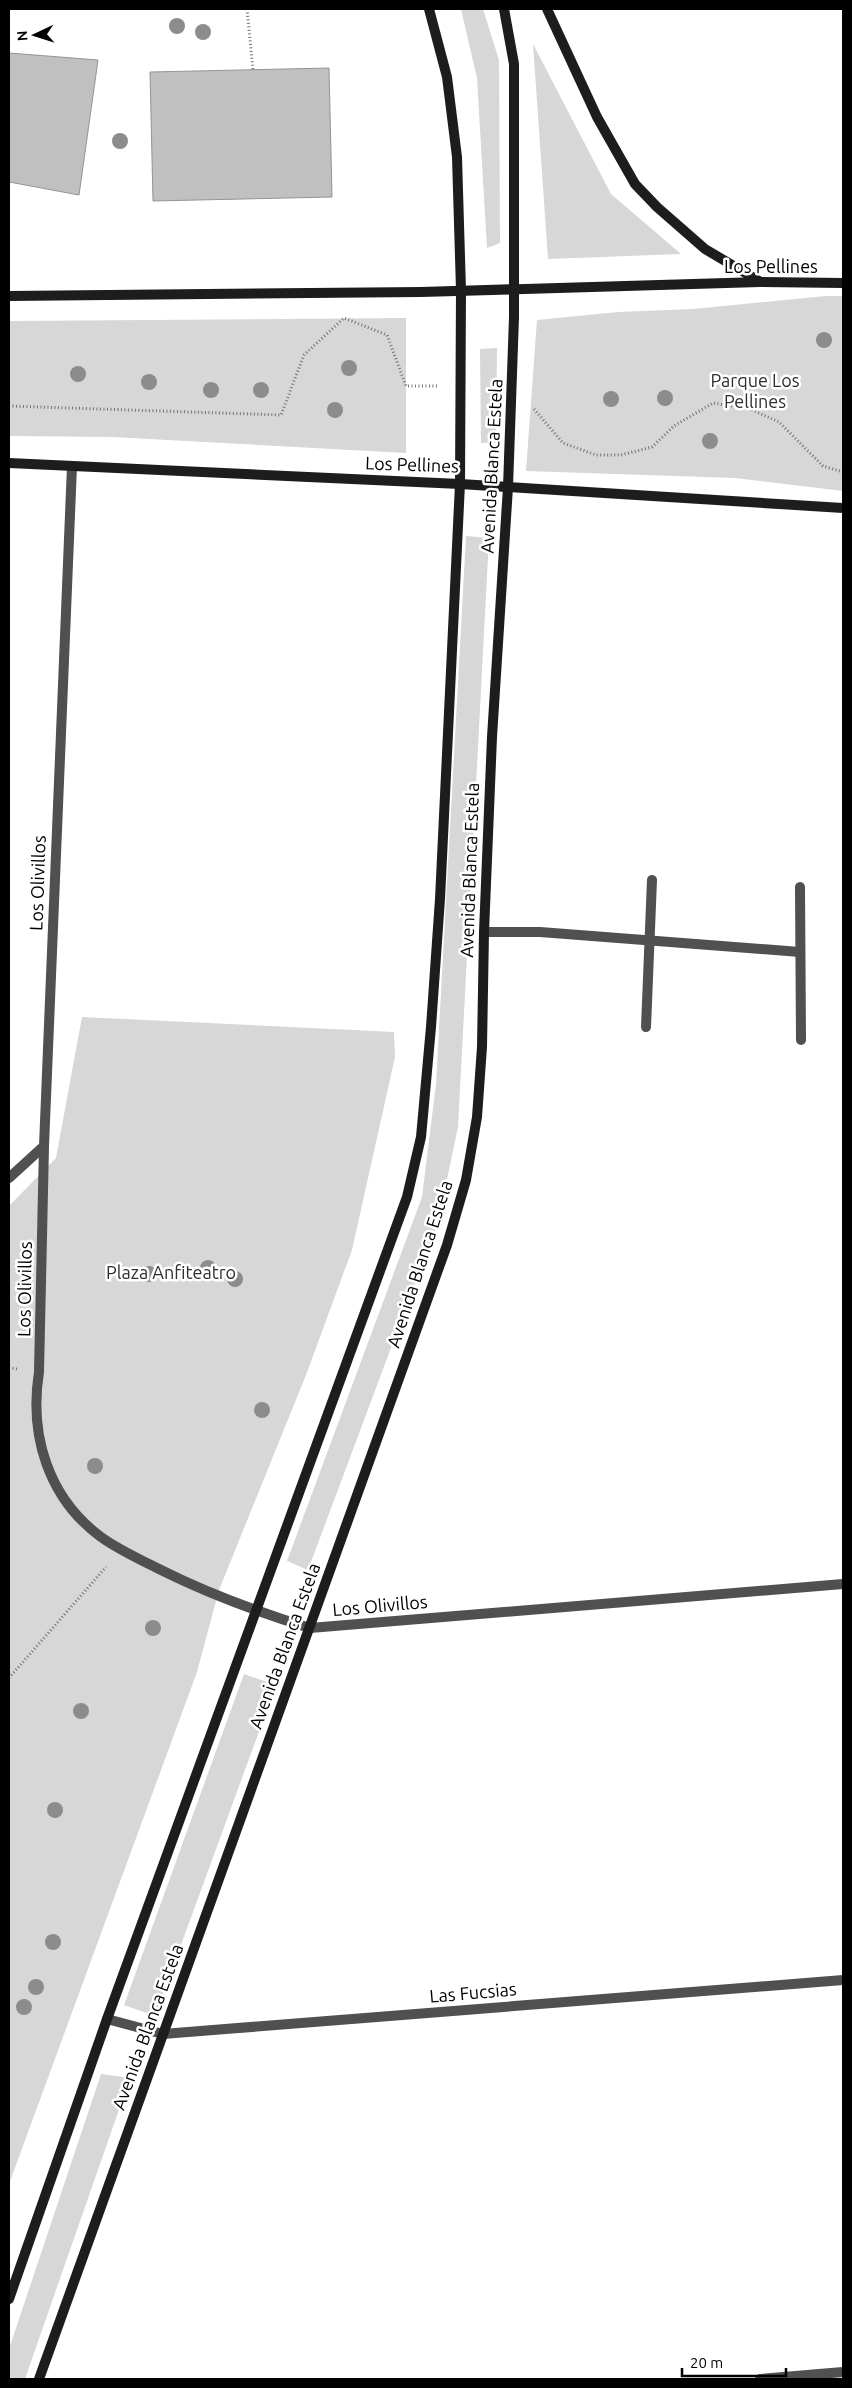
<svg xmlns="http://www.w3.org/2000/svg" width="852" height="2388" viewBox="0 0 852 2388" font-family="Ubuntu,sans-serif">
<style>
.green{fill:#d7d7d7}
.building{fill:#c0c0c0;stroke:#949494}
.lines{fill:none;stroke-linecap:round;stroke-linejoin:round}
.path{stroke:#727272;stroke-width:3;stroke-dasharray:1 2.5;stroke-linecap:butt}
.lane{stroke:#505050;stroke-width:10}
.street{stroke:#505050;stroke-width:10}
.secondary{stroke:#1d1d1d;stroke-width:10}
.tree{fill:#8c8c8c}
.labels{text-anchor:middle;stroke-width:5;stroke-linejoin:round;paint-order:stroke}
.street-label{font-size:18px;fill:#000;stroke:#fff}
.park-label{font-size:18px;fill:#2e2e2e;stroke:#fff}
</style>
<rect width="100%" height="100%" fill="#fff"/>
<g class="green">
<path d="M461 9H483L499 60 500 243 487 248 477 78Z"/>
<path d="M533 44 611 194 681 254 548 259Z"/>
<path d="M826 296H843V491L735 478 526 471 537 320 618 312 693 309Z"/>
<path d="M406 318V453L112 437 9 436V321Z"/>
<path d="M497 348 496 443H481L480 349Z"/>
<path d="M466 536 489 538 458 1127 438 1222 308 1570 287 1561 422 1197 436 1084Z"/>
<path d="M82 1017 394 1032 395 1057 352 1250 306 1375 219 1590 197 1672 9 2184V1206L56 1158Z"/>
<path d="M244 1674 276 1685 155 2016 124 2005Z"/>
<path d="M101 2074 130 2078 25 2379H9V2349Z"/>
</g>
<g class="building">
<path d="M9 53 98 60 79 195 9 182Z"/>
<path d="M329 68 332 197 153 201 150 72Z"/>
</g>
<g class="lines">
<g class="path">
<path d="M247 9 253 70"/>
<path d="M9 406 281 415 304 355 344 318 387 335 406 386H439"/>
<path d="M534 409 563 443 596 455H621L652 447 674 426 713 403 750 409 779 422 823 466 843 472"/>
<path d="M9 1368 17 1369"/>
<path d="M9 1678 106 1567"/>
</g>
<g class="lane">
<path d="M800 887 801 1040"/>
<path d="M484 932H540L800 952"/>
<path d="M646 1027 652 880"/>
</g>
<g class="street">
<path d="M72 466 44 1146 39 1372C29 1435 48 1498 101 1537 119 1550 141 1560 161 1570 209 1594 258 1612 310 1628L843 1584"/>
<path d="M9 1178 44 1146"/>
<path d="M107 2019 163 2034 843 1980"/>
<path d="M760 2379 843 2372"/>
</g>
<g class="secondary">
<path d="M547 9 597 117 635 184 657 207 705 249 759 281"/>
<path d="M9 296 421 292 760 282 843 283"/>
<path d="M9 463 460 484 843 508"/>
<path d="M9 2299 107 2019 407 1197 421 1137 431 1027 440 899 460 484 461 290 457 157 447 77 429 9"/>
<path d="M39 2379 447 1245 466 1180 477 1117 482 1047 484 932 492 737 508 487 514 317V64L504 9"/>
</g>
</g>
<g class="tree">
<circle cx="177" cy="26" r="8"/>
<circle cx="203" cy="32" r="8"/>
<circle cx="120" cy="141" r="8"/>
<circle cx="824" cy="340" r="8"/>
<circle cx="349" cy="368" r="8"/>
<circle cx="78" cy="374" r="8"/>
<circle cx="149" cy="382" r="8"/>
<circle cx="211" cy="390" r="8"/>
<circle cx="261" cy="390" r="8"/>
<circle cx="665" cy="398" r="8"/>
<circle cx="611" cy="399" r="8"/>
<circle cx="335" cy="410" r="8"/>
<circle cx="710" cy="441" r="8"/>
<circle cx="208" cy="1268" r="8"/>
<circle cx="149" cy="1274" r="8"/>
<circle cx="235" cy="1279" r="8"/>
<circle cx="262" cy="1410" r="8"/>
<circle cx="95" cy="1466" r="8"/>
<circle cx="153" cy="1628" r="8"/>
<circle cx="81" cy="1711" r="8"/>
<circle cx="55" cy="1810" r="8"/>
<circle cx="53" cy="1942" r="8"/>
<circle cx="36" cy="1987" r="8"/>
<circle cx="24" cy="2007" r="8"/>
</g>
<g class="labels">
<g class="street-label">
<text x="771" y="273">Los Pellines</text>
<text transform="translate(412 465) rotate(2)" y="6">Los Pellines</text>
<text transform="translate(492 466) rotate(-87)" y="6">Avenida Blanca Estela</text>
<text transform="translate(470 870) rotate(-88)" y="6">Avenida Blanca Estela</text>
<text transform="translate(38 883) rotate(-88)" y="6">Los Olivillos</text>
<text transform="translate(420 1264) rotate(-72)" y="6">Avenida Blanca Estela</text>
<text transform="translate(25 1289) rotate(-89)" y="6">Los Olivillos</text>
<text transform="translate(380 1606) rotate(-5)" y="6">Los Olivillos</text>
<text transform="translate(285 1646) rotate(-70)" y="6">Avenida Blanca Estela</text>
<text transform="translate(473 1993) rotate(-5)" y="6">Las Fucsias</text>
<text transform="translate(148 2027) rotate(-70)" y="6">Avenida Blanca Estela</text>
</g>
<g class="park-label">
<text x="755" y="387">Parque Los<tspan x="755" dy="21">Pellines</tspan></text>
<text x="171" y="1279">Plaza Anfiteatro</text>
</g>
</g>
<rect width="852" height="2388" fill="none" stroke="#000000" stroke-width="20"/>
<g transform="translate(35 35) rotate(266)" stroke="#ffffff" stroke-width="4" paint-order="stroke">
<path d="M0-4L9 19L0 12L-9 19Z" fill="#000000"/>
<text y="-8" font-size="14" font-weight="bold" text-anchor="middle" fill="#000000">N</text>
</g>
<path d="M682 2368v8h104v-8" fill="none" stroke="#000000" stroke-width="2.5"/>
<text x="690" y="2368" font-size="15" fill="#000000" stroke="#ffffff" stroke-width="4" paint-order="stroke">20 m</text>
</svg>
